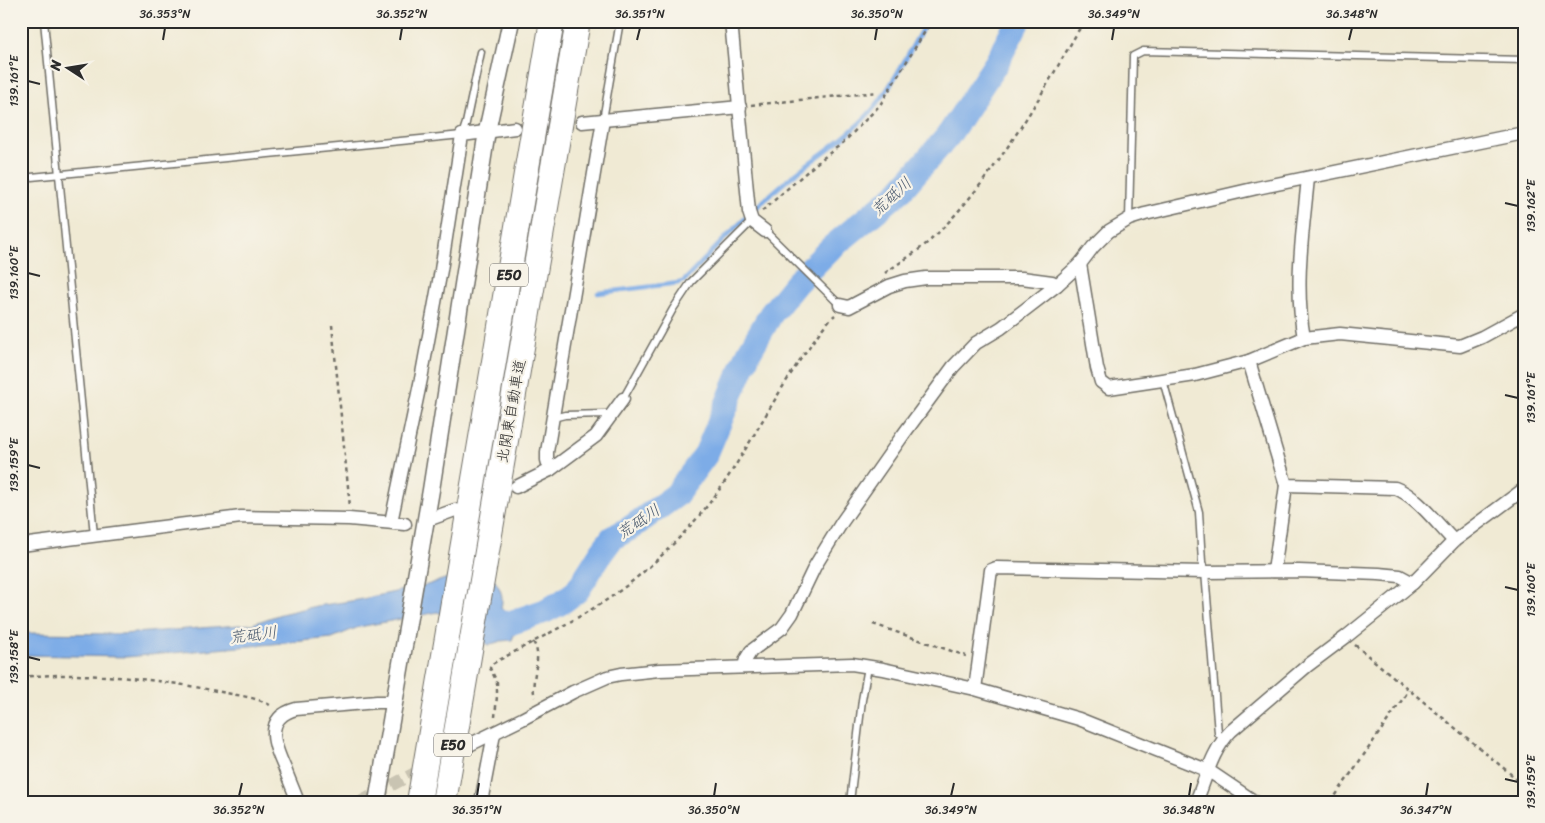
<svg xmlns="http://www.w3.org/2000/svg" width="1545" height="823" viewBox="0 0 1545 823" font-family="Sriracha,'Klee One',sans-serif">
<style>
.water{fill:#7dace7;stroke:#546c89}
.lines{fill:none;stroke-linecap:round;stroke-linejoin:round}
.stream{stroke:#7dace7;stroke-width:4.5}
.river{stroke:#7dace7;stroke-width:25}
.minor-tunnel{stroke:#c9c4b2;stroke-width:12;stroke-dasharray:12 6;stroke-linecap:butt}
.service-casing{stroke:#706e66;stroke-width:9}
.minor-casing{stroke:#706e66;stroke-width:15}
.tertiary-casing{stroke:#706e66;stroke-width:19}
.motorway-casing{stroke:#706e66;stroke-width:26}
.path{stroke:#706e66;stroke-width:2.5;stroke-dasharray:4 4;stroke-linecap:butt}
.service{stroke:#fff;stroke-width:6}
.minor{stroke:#fff;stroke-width:12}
.tertiary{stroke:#fff;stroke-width:16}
.motorway{stroke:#fff;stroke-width:24}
.ticks{fill:none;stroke:#2b2b2b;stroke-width:2}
.labels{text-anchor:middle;stroke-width:4.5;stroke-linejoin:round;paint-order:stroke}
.shield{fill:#f7f3e8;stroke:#686764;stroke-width:1}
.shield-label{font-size:14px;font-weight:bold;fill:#2b2b2b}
.street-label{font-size:15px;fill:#2b2b2b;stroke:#f7f3e8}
.water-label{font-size:16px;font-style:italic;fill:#48586d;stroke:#f7f3e8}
.neatline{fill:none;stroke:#2b2b2b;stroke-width:2}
.ticks-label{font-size:12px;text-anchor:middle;fill:#2b2b2b}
</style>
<rect width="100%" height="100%" fill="#f7f3e8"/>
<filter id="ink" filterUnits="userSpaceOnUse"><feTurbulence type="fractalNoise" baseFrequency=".02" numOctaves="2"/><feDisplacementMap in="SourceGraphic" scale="10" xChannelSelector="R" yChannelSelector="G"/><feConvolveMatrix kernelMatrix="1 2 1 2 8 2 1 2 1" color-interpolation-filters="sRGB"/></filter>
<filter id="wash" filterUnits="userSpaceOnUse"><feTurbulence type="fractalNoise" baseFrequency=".0096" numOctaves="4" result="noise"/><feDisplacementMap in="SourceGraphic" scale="20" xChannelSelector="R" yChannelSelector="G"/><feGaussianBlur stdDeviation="1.12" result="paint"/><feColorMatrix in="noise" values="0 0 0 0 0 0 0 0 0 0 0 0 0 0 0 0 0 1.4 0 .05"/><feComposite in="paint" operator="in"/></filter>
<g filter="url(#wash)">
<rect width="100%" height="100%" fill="#f0ead4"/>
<path class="water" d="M475 565C491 575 506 587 501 608L507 614 517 617 519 622 512 640 501 641 488 645 438 612 359 627 332 638 273 644 126 657 21 655V633L122 634 252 624 281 614 316 606 358 600 427 585 448 578Z"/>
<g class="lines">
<path class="stream" d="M598 293 679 283 684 281C718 245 752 209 791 177 822 152 856 133 880 100 898 76 911 47 927 21"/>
<path class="river" d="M487 615 500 623H510L545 611 562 602 577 591 601 553 612 538 629 529 676 495 706 454 749 352 771 314 796 283 831 248 899 192 948 136 997 62 1018 21"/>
</g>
</g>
<g filter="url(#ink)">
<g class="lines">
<path class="minor-tunnel" d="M360 802 426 767"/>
<defs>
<g id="service">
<path d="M44 21 94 535"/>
<path d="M603 120 620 21"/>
<path d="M21 178 462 135 466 123 481 52"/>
<path d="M1129 219 1133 56 1143 51 1524 60"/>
<path d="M765 231 840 305"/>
<path d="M1163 380 1199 512 1202 562 1205 572 1218 733 1223 739"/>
<path d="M623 399 673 309 691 282 752 221"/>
<path d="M553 418 565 415 605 414 611 415"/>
<path d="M850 802 862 700 868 667"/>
</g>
<g id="minor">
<path d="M731 21 749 212 752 221 765 231"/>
<path d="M582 122 740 107"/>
<path d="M1080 264 1097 368 1101 382 1109 388 1195 375 1249 361 1304 338 1340 334 1460 346 1482 337 1524 314"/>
<path d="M840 305 849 307 889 286 905 281 926 278H1022L1052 282 1057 285"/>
<path d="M1304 338C1294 285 1303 231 1308 178"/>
<path d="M1249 361 1286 485 1395 488C1417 496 1437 524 1454 541"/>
<path d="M550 470 547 460V452L603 120"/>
<path d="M516 487 550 470 596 436 623 399"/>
<path d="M433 518 455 510"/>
<path d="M391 522 421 379 441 270 462 135 515 128"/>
<path d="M21 545 241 517 349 519 405 524"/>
<path d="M1274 571 1286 485"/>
<path d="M744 667 746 659 751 651 782 628 792 614 815 566 842 522 903 435 953 367 976 343 1001 328 1057 285 1080 264 1093 247 1109 231 1129 219 1145 214 1257 188 1524 133"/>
<path d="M975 689 991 570 996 568 1205 572 1299 571 1379 574 1400 576 1413 583"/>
<path d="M469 745 522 719 573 692 607 677 621 674 659 670 852 664 883 669 975 689 1079 719 1209 771 1255 802"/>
<path d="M298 802C294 791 289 780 285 769 275 747 262 718 296 709L377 702H393"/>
<path d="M481 802 494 734"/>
<path d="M1196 802C1206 778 1212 750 1231 731L1307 666 1347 636 1413 583 1454 541 1524 489"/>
</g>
<path id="tertiary" d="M377 802 431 490 487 131 511 21"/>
<g id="motorway">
<path d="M419 802 552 21"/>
<path d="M444 802 578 21"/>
</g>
</defs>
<use href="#service" class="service-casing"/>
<use href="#minor" class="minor-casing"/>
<use href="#tertiary" class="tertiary-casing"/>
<use href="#motorway" class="motorway-casing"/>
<g class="path">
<path d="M751 105 878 92"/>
<path d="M762 211 818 162 844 142 880 105 929 25"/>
<path d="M885 273C903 260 924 248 939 232 1000 170 1041 95 1084 21"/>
<path d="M332 325 350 507"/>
<path d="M873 624 966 656"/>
<path d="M533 642C544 657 529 679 535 697"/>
<path d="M1355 645 1524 785"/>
<path d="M21 677C88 671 161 679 226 693 242 696 260 698 273 707"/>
<path d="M495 717 497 696V682L490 668 492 664C530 643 569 624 605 601 648 573 698 523 726 480 753 439 776 395 804 354 814 341 822 326 835 315"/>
<path d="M1331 802 1409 690"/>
</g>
<use href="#service" class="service"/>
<use href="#minor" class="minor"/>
<use href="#tertiary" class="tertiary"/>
<use href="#motorway" class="motorway"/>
</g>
</g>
<path class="ticks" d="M163 40 165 28M400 40 402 28M637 40 640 28M875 40 877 28M1112 40 1114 28M1349 40 1352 28M28 81 40 84M1505 203 1518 206M28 273 40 276M1505 395 1518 398M28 465 40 468M1505 587 1518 590M28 657 40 660M1505 779 1518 782M239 796 242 783M477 796 479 783M714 796 716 783M951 796 954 783M1189 796 1191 783M1426 796 1428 783"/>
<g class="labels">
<g class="shield">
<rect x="490" y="263.5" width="38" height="23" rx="4"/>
<rect x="434" y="733.5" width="38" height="23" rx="4"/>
</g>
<g class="shield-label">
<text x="509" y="280">E50</text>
<text x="453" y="750">E50</text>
</g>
<g class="street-label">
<text transform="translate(511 411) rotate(-80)" y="5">北関東自動車道</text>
</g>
<g class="water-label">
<text transform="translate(891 196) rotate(-43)" y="6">荒砥川</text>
<text transform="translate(638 521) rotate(-34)" y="6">荒砥川</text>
<text transform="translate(253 634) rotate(-7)" y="6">荒砥川</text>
</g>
</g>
<rect width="1545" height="823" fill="none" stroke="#f7f3e8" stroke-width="55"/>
<g transform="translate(68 68) rotate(282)" stroke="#f7f3e8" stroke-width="4" paint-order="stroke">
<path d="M0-4L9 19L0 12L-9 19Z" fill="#2b2b2b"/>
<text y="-8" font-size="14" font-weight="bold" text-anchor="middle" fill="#2b2b2b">N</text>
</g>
<rect x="28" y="28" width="1490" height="768" class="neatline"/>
<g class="ticks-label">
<text x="165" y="18">36.353°N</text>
<text x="402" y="18">36.352°N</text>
<text x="640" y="18">36.351°N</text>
<text x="877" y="18">36.350°N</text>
<text x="1114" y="18">36.349°N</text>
<text x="1352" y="18">36.348°N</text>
<text transform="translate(14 81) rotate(-90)" y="4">139.161°E</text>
<text transform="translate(1531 206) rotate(-90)" y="4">139.162°E</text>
<text transform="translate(14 273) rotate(-90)" y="4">139.160°E</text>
<text transform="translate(1531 398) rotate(-90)" y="4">139.161°E</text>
<text transform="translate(14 465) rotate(-90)" y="4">139.159°E</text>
<text transform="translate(1531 590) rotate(-90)" y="4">139.160°E</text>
<text transform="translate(14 657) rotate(-90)" y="4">139.158°E</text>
<text transform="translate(1531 782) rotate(-90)" y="4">139.159°E</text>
<text x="239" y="814">36.352°N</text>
<text x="477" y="814">36.351°N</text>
<text x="714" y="814">36.350°N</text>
<text x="951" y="814">36.349°N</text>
<text x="1189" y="814">36.348°N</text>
<text x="1426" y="814">36.347°N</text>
</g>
</svg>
